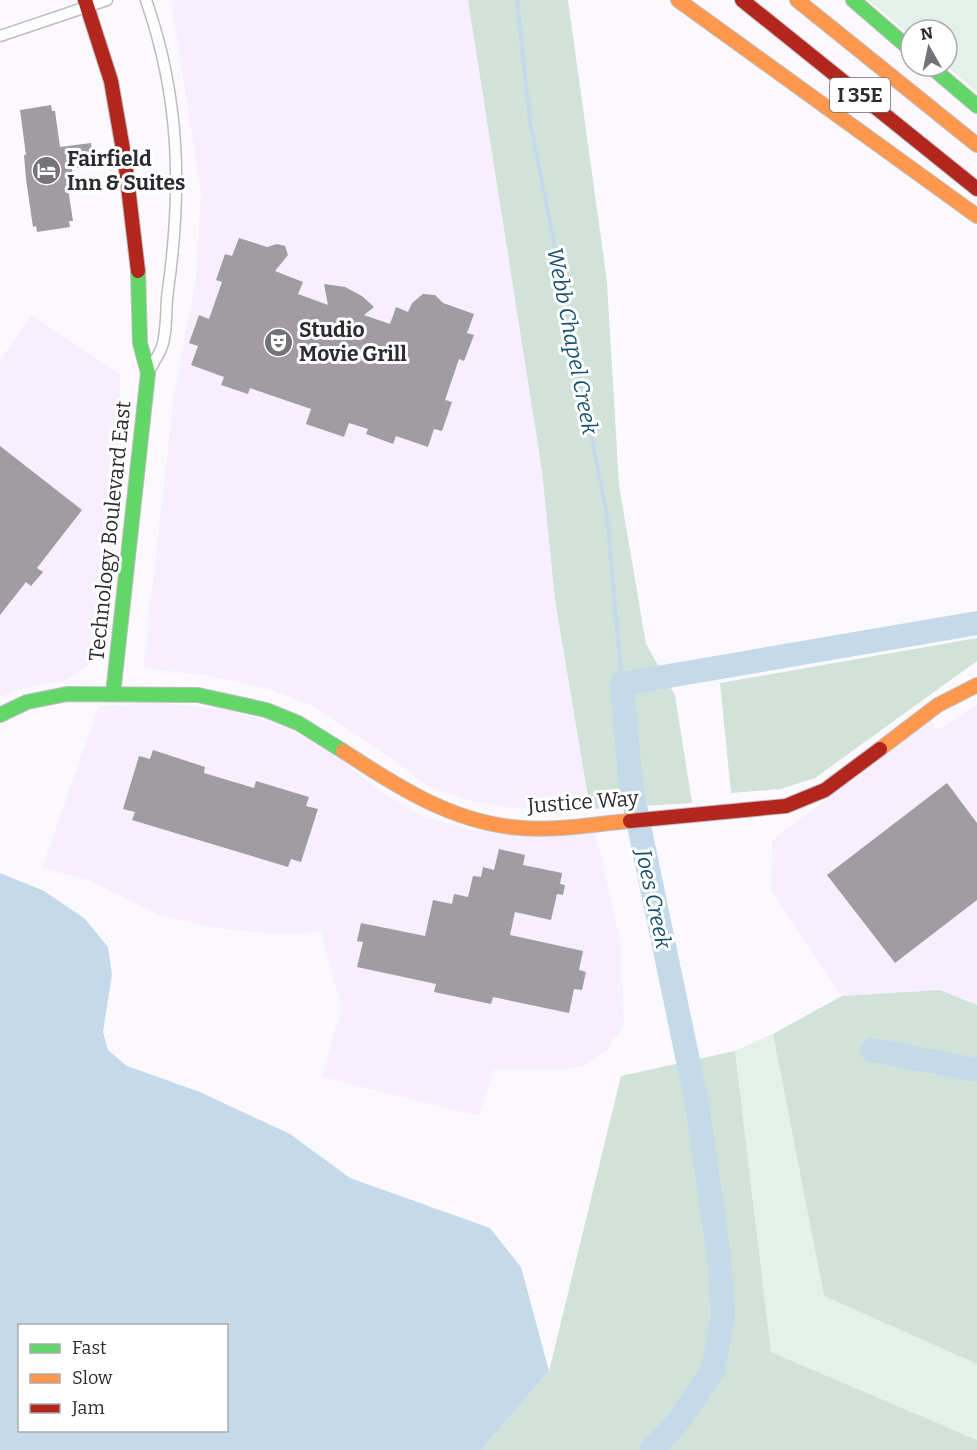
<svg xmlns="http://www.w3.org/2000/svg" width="977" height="1450" viewBox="0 0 977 1450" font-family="Bitter,serif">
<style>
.built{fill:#f7effd}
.green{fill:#e4f1e9}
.forest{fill:#d1e2d8}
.water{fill:#c4daea;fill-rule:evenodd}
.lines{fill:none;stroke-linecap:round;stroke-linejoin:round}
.stream{stroke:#c4daea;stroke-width:4}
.river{stroke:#c4daea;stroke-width:24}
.building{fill:#a09ca2}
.street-casing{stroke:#bebcc0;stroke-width:13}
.fast-casing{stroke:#bebcc0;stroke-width:16}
.slow-casing{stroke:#bebcc0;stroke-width:16}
.jam-casing{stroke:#bebcc0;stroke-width:16}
.street{stroke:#fefeff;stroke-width:10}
.fast{stroke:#63d668;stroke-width:14}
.slow{stroke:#ff974d;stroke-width:14}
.jam{stroke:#b3261e;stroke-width:14}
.labels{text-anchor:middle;stroke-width:6;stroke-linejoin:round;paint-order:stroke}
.shield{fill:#fff;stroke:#6c6a6e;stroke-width:1.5}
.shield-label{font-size:20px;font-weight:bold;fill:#2d2a30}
.poi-label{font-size:21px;font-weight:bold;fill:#2d2a30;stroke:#fff;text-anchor:start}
.street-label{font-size:21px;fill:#2d2a30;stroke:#fff}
.water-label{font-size:22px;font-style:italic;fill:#18506f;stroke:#fff}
</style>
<rect width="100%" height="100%" fill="#fbf9fd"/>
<g class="built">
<path d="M171 0H468L542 471 555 600 590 809 511 808 471 801 425 785 395 760 315 707 270 689 204 675 143 668 174 395 196 278 201 193Z"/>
<path d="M32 315 120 374 118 508 100 656 69 679 13 691 0 698V360Z"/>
<path d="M160 703 223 709 278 724 325 748 379 790 419 815 474 831 595 830 621 945 624 1025 605 1051 584 1066 566 1069H494L479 1116 322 1077 341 1008 321 932 280 934 222 929 162 916 89 880 42 868 99 706Z"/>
<path d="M977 705V1005L940 990 842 996 771 889 772 841 931 720 937 730Z"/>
</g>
<g class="green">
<path d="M868 0H977V92L946 66 947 30H911V36Z"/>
<path d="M773 1034 824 1296 977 1364V1440L771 1352 735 1051Z"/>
</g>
<g class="forest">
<path d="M468 0H568L607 282 619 485 646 644 675 695 692 803 590 809 555 600 542 471Z"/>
<path d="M977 638V661L815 778 781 789 731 793 720 683Z"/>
<path d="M940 990 977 1005V1364L824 1296 773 1034 842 996Z"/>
<path d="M735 1051 771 1352 977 1440V1450H481L549 1371 621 1076Z"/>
</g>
<path class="water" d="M0 873 44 891 84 918 108 947 112 974 103 1032 108 1050 127 1066 200 1092 290 1134 350 1178 490 1228 521 1267 549 1371 481 1450H0ZM20 1326H226V1430H20Z"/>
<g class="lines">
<path class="stream" d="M517 0 530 120 607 516 622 684"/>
<g class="river">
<path d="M872 1050 977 1070"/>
<path d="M652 1450 677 1423 713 1370 723 1315 719 1257 697 1104 631 787 622 684 977 623"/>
</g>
</g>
<g class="building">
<path d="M51 105 52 111H55L60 147 91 143 94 165 72 169 73 180 67 182 73 221H69L70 227 37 232 36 226 33 227 26 179 24 155H26L20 110Z"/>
<path d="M239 238 267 247 277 244 285 246 288 255 275 271 303 282 298 294 328 305 324 284 345 287 362 296 374 307 364 315 390 324 396 307 408 312 412 303 423 294 435 295 443 303 474 314 467 333 474 335 464 361 459 359 445 400 452 402 442 431 434 429 428 447 396 436 393 444 366 434 368 429 349 423 344 437 306 424 311 409 250 388 248 394 221 385 224 377 191 365 198 346 189 343 199 315 209 319 222 282 216 280 225 254 232 256Z"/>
<path d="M0 446 82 510 37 568 43 572 31 586 26 582 0 615Z"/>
<path d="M153 750 205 767 204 773 254 788 256 781 309 797 306 806 318 809 301 862 291 859 288 867 132 820 135 812 123 809 139 756 150 759Z"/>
<path d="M947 783 977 823V900L895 963 827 875Z"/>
<path d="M499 849 525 855 523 865 562 873 560 884 565 885 563 895 557 894 551 920 515 912 510 935 583 951 579 970 586 972 582 990 574 989 569 1013 493 997 491 1004 434 992 436 984 357 967 363 942 357 941 361 923 425 936 433 900 452 904 454 894 468 897 473 876 481 877 483 867 494 870Z"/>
</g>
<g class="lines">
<defs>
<g id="street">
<path d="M146 0C180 97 182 189 168 290 165 308 168 332 161 349 157 358 152 365 148 373"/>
<path d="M0 36 107 0"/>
</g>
<g id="fast">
<path d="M853 0 911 50"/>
<path d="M930 66 977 106"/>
<path d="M113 694 148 373 140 343 138 271"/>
<path d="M0 715 27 702 67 694 198 695 266 710 298 723 343 751"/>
</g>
<g id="slow">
<path d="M678 0 977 216"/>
<path d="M797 0 977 145"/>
<path d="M880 749 938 705 977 685"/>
<path d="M343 751C398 787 453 823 521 828 557 831 594 824 630 821"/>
</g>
<g id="jam">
<path d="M85 0 111 81 125 161 138 271"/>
<path d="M742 0 977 189"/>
<path d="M630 821 786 806 825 790 880 749"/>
</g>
</defs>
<use href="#street" class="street-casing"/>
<use href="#fast" class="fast-casing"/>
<use href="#slow" class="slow-casing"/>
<use href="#jam" class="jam-casing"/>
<use href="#street" class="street"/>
<use href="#fast" class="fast"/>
<use href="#slow" class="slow"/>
<use href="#jam" class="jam"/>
</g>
<defs>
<symbol id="hotel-disc" viewBox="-11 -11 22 22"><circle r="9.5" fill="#757278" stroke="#fff"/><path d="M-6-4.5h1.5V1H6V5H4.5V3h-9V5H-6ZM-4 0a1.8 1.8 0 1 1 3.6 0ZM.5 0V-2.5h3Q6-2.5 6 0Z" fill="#fff"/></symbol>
<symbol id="theatre-disc" viewBox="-11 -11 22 22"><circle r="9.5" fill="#757278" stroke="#fff"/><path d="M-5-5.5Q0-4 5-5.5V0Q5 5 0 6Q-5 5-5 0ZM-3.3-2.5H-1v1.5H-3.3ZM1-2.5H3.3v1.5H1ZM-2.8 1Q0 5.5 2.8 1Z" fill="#fff"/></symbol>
</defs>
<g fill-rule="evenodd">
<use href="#hotel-disc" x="30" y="154" width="33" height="33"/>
<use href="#theatre-disc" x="262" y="326" width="33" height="33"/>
</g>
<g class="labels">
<rect class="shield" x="830" y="78" width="60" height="34" rx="4.5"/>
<g class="shield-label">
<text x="860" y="102">I 35E</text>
</g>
<g class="poi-label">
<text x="67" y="166">Fairfield<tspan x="67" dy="24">Inn &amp; Suites</tspan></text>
<text x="299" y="337">Studio<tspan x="299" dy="24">Movie Grill</tspan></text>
</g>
<g class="street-label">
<text transform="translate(110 531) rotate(-84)" y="7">Technology Boulevard East</text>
<text transform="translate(583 802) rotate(-4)" y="7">Justice Way</text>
</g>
<g class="water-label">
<text transform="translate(573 341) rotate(79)" y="8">Webb Chapel Creek</text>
<text transform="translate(654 899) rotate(78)" y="8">Joes Creek</text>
</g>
</g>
<rect x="18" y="1324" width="210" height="108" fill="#ffffff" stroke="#abaaac" stroke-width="1.5"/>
<rect x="30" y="1344" width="30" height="9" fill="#63d668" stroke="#abaaac" stroke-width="1.5"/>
<text x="72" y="1354" font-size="18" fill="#2d2a30">Fast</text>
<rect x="30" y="1374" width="30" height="9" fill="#ff974d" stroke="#abaaac" stroke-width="1.5"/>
<text x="72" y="1384" font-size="18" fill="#2d2a30">Slow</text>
<rect x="30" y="1404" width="30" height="9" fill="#b3261e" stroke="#abaaac" stroke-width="1.5"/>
<text x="72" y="1414" font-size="18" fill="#2d2a30">Jam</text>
<g transform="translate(929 48) rotate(351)"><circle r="28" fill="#ffffff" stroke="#abaaac" stroke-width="1.5"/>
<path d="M0-4.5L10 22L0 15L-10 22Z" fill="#757278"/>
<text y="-9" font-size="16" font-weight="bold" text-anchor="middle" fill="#2d2a30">N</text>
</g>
</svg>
